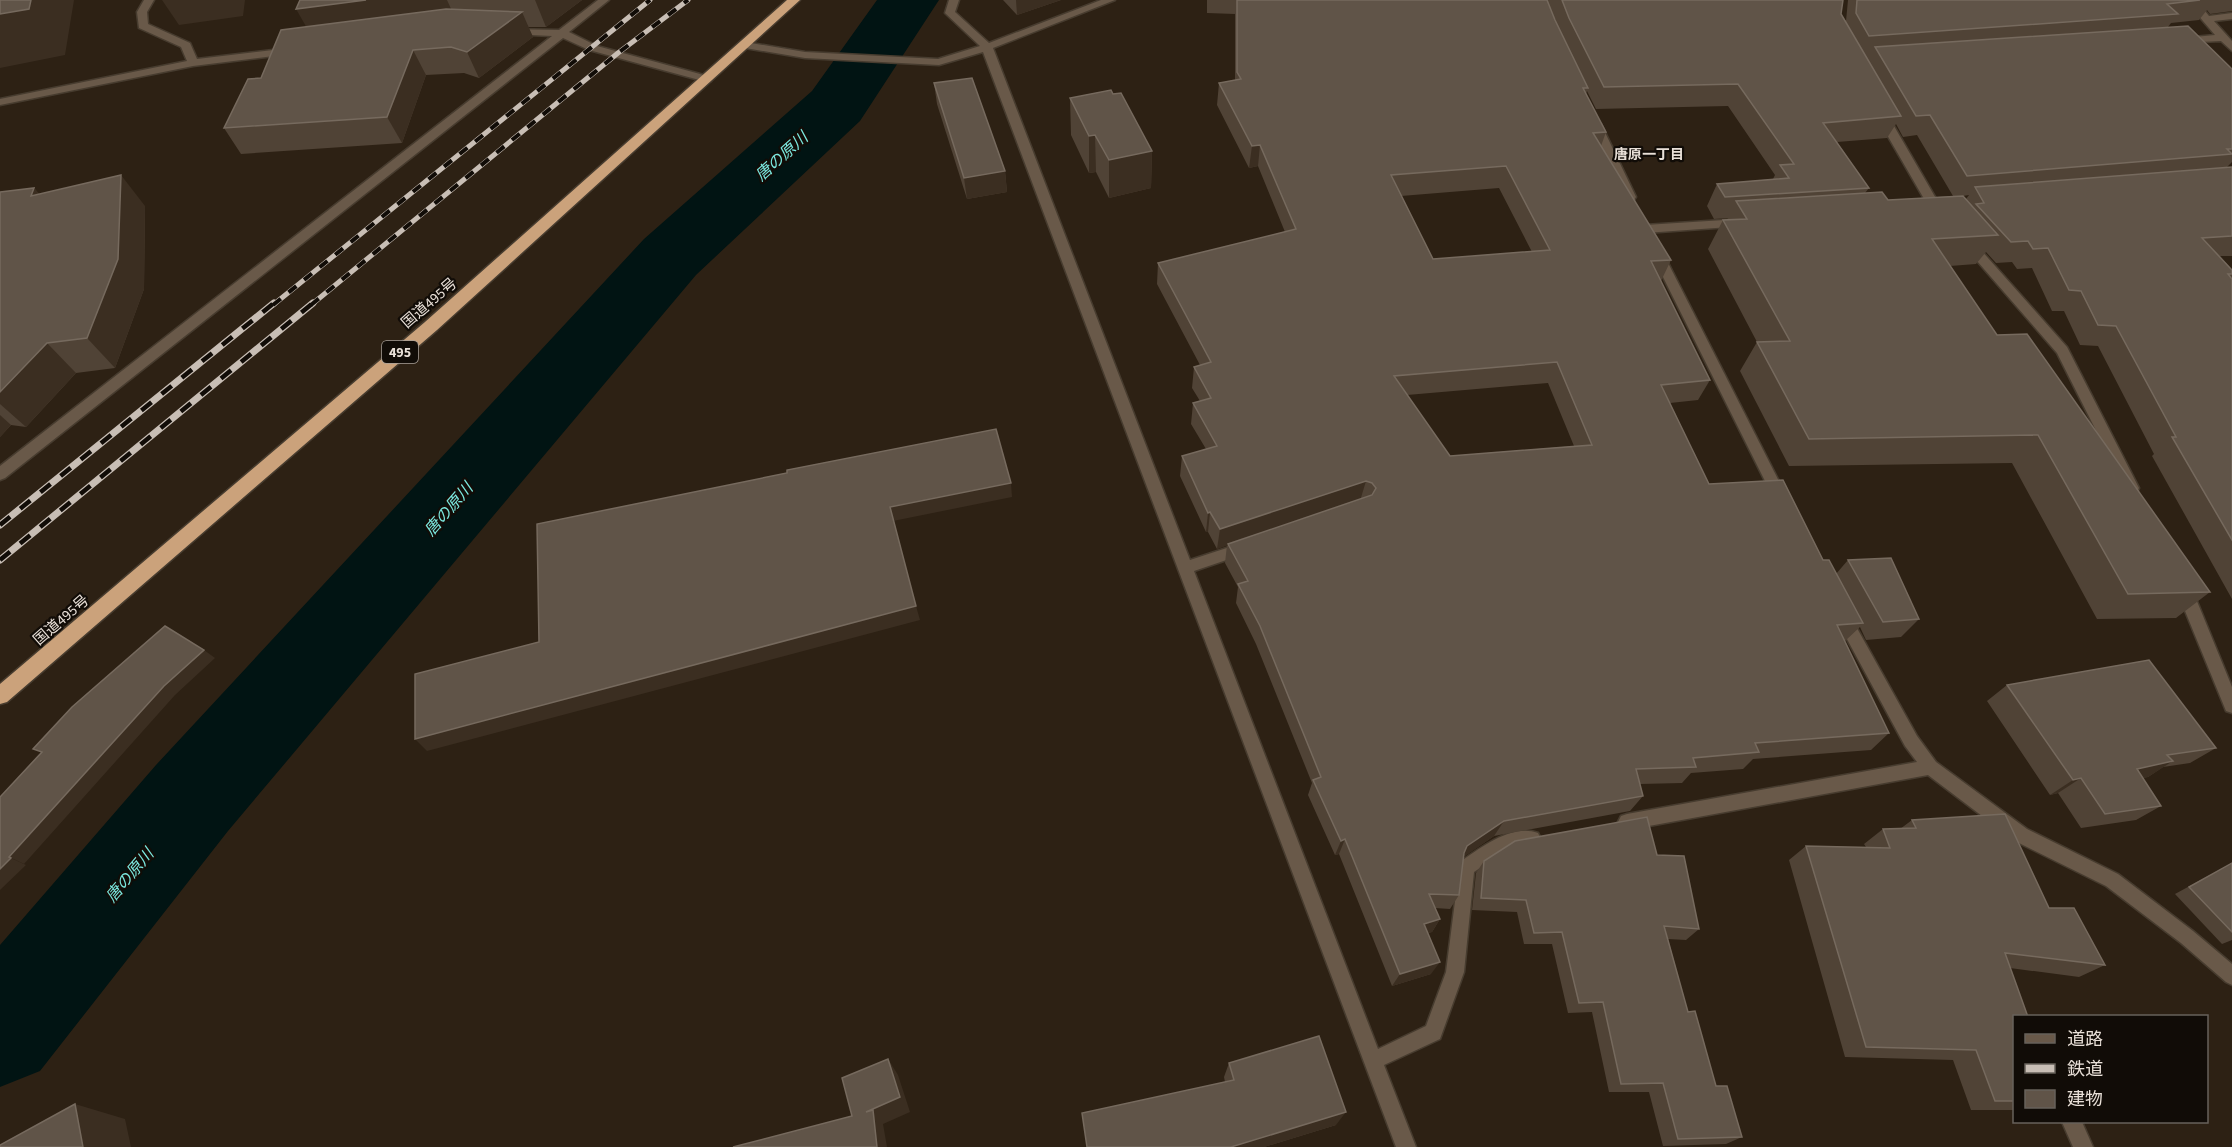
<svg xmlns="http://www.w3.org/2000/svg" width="2232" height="1147" viewBox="0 0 2232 1147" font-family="'Source Sans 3','Noto Sans JP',sans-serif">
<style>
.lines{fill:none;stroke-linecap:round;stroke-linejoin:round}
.river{fill:#011413;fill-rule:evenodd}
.minor-casing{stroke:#473c2f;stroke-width:3}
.highway-casing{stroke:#473c2f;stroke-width:3}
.minor{fill:#695949;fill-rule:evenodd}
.highway{fill:#cba27b;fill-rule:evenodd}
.rail-far1-casing{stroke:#c8beb5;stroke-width:5}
.rail-casing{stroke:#c8beb5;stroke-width:7}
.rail-far1{stroke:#110c07;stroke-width:4;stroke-dasharray:10;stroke-linecap:butt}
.rail{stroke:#110c07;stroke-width:4.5;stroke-dasharray:13;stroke-linecap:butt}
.wall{fill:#504336;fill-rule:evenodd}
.shaded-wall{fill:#3b2e21}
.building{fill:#605448;stroke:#766a5e;stroke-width:1.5;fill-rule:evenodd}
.labels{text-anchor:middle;stroke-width:4.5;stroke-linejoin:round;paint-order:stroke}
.far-neighbourhood-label{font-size:14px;font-weight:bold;fill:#e9e0d8;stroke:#110c07}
.shield{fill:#110c07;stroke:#a8a099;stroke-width:1.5}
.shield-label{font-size:14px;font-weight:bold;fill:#e9e0d8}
.street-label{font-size:15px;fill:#e9e0d8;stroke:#110c07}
.water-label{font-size:16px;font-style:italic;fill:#7ce9e0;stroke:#110c07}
</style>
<rect width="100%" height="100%" fill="#2d2114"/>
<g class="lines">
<path class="river" d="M877 0H939L860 121 696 275 228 831 40 1071 0 1087V945L156 765 644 239 812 91Z"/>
<defs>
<g id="minor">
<path d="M144 0H154L147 12 148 24 190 43 197 59 290 48 295 51 290 54 193 66 0 105V99L187 61 181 47 139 28 137 12Z"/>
<path d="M598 0H609L569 32 597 46 711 77V81H703L589 50 563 38 5 478 0 480V466L552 36 510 34 506 33V29L559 30Z"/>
<path d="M949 0H959L955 12 989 43 1101 0H1115L993 48 1190 560 1245 542 1250 544 1252 548 1250 552 1194 571 1378 1049 1426 1026 1446 972 1460 862C1480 848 1512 823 1538 833L1541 839 1538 845 1504 852 1474 872 1464 972 1440 1039 1384 1065 1416 1147H1396L983 52 939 65 805 58 745 48 740 45 745 42 805 52 938 59 980 46 945 13Z"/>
<path d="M2185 0H2196L2209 16 2232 13V19L2214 21 2232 41V51L2221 41 2179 43 2178 41 2183 38 2215 35Z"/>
<path d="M1881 110 1887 114 1938 202 1946 212 1944 215H1936L1927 204 1875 114Z"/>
<path d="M1595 120 1601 124 1636 197 1634 200H1626L1624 197 1589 124Z"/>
<path d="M1740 219 1746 223 1744 226 1645 233 1639 229 1645 225Z"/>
<path d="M1968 239 1972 240 2067 347 2139 488 2137 492H2127L2057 353 1964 246 1962 243 1964 240Z"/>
<path d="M1657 249 1663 253 1787 497 1785 501H1775L1651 253Z"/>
<path d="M2184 583 2189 585 2192 589 2232 687V713L2226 711 2224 706 2176 589 2179 585Z"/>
<path d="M1843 610 1848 612 1917 736 1936 762 2027 829 2118 874 2193 931 2232 964V985L2226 982 2181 943 2106 886 2015 841 1928 775 1627 830 1621 828 1618 822 1621 816 1627 814 1917 762 1905 746 1835 617 1838 612Z"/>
<path d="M2062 1122H2082L2093 1147H2073Z"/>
</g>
<path id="highway" d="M787 0H800L437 330 7 702 0 704V684L425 322Z"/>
</defs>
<use href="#minor" class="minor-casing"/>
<use href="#highway" class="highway-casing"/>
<use href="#minor" class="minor"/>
<use href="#highway" class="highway"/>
<defs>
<g id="rail-far1">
<path d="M273 305 650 0"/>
<path d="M311 305 618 53 688 0"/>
</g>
<g id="rail">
<path d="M0 525 274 303"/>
<path d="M0 560 313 303"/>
</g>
</defs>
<use href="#rail-far1" class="rail-far1-casing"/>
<use href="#rail" class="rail-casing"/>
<use href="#rail-far1" class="rail-far1"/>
<use href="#rail" class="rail"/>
</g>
<g class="wall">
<path d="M300 0H582L546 27H528L533 37 479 78 464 73 426 75 402 143 241 154 224 128 261 78 306 26Z"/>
<path d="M1003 0H1061L1017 15Z"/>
<path d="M1207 0H1843L1841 14 1846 21 1848 0H2232V11L2210 14 2207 10 2199 20 2171 23 2168 27 2232 69V162L2227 167H2232V256H2220L2232 270V277L2231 278 2232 279V599L2152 456 2154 454 2098 346 2080 345 2064 311H2052L2032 268 2017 269 2012 262 1996 263 1986 252 1976 264 1950 266 1997 335 2210 592 2176 618 2097 619 2012 463 1789 466 1740 371 1757 342 1708 249 1723 220H1727L1728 218 1714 219 1707 206 1717 184 1773 179 1775 175 1728 106 1596 109 1587 91 1586 94 1606 132 1601 146 1671 260 1661 281 1710 380 1698 400 1670 403 1709 484 1823 560 1836 574 1848 560 1919 619 1901 637 1866 640 1860 627 1845 641 1889 733 1871 750 1753 759 1743 769 1691 773 1682 783 1640 784 1643 796 1630 811 1494 836 1463 857 1459 895 1450 909 1435 908 1440 919 1432 932 1428 933 1431 974 1392 986 1339 854 1335 855 1308 795 1312 783 1256 644 1236 603 1238 587 1225 563 1227 545 1217 549 1208 532H1206L1180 476 1182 456 1206 449 1191 424 1193 403 1200 401 1192 388 1194 367 1200 365 1157 284 1158 263 1285 232 1258 166 1249 168 1217 105 1219 83 1235 80V14L1207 13ZM1896 124 1903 137 1917 135 1953 196 1888 200 1865 193 1869 188 1837 142 1887 138ZM1499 188 1532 252 1433 259 1401 196ZM1969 195 1966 199 1963 196ZM1548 383 1574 446 1450 456 1407 395Z"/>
<path d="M934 83 1005 171 1007 192 967 199 937 104Z"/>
<path d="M1070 98 1152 151 1151 188 1109 198 1096 172 1089 173 1071 135Z"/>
<path d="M34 188 39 194 145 206 144 289 115 368 76 373 26 427 11 425 0 437V192Z"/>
<path d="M2007 685 2216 748 2190 763 2163 767 2148 777 2142 778 2161 806 2136 820 2081 828 2058 793 2050 795 1987 701Z"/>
<path d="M1912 820 2049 908 2105 965 2079 977 2010 968 2014 1017V1110H1971L1953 1060 1845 1057 1789 860 1806 846 1866 847 1864 844 1883 829H1900Z"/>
<path d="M1657 855 1699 929 1686 940 1668 939 1688 1012 1716 1086 1742 1137 1726 1144 1663 1146 1649 1092H1609L1592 1012 1568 1013 1552 944H1524L1517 912 1472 910 1476 873 1484 861Z"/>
<path d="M2232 863V940L2222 944 2175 894Z"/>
<path d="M1229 1063 1336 1125 1264 1147H1086L1225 1082 1224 1077Z"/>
</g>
<g class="shaded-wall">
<path d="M31 0H74L65 55 0 68V14Z"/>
<path d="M162 0H245L243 16 179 25Z"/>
<path d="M366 0H447L458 24 315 42 296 9Z"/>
<path d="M535 0H582L546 27Z"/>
<path d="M1016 0H1061L1017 15Z"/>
<path d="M522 12 533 37 479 78 467 52Z"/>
<path d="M413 50 426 75 402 143 387 117Z"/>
<path d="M1095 135 1096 172 1089 173V136Z"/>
<path d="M1260 145 1258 166 1249 168 1252 146Z"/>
<path d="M1152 151 1151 188 1109 198V160Z"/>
<path d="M1005 171 1007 192 967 199 964 178Z"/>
<path d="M121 175 145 206 144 289 115 368 87 338Z"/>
<path d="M34 188 61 218 31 196Z"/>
<path d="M47 343 76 373 26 427 0 404V392Z"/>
<path d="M0 415 11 425 0 437Z"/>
<path d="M1366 481 1360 501 1217 549 1220 529Z"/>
<path d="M1011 483 1012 497 893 521 890 507Z"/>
<path d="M1210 512 1208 532H1206L1208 513Z"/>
<path d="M916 606 920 620 427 751 415 739Z"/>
<path d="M204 650 215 658 175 695 24 864 9 857 164 686Z"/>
<path d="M2173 761 2148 777 2113 785 2137 769Z"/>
<path d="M2081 778 2058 793 2050 795 2073 780Z"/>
<path d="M1504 821 1494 836 1458 861 1467 846Z"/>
<path d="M1345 839 1339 854 1335 855 1341 841Z"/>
<path d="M11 858 26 865 0 890V869Z"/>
<path d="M1440 919 1432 932 1416 937 1424 924Z"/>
<path d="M1440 962 1431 974 1392 986 1400 974Z"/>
<path d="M888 1059 898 1075 910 1112 883 1124 887 1147H877L866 1112Z"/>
<path d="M75 1104 125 1119 131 1147H83Z"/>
<path d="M1346 1112 1336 1125 1264 1147H1231Z"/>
</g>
<g class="building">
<path d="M0 0H31L29 9 0 14Z"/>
<path d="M300 0H366L296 9Z"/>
<path d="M1237 0H1547L1555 20 1588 88H1583L1606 132 1593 133 1671 260 1651 261 1710 380 1661 385 1709 484 1783 480 1823 560H1829L1863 623 1837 625 1889 733 1755 743 1759 752 1693 758 1696 767 1636 769 1643 796 1504 821 1467 846 1464 853 1459 895 1429 894 1440 919 1424 924 1440 962 1400 974 1345 839 1341 841 1313 780 1321 777 1260 626 1238 584 1248 581 1228 544 1372 495 1376 488 1372 483 1366 481 1220 529 1210 512 1208 513 1182 456 1217 446 1193 403 1211 398 1194 367 1211 362 1158 263 1296 229 1260 145 1252 146 1219 83 1241 79 1237 72ZM1506 166 1550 250 1433 259 1391 175ZM1557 362 1592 445 1450 456 1394 376Z"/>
<path d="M1562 0H1843L1841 14 1901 116 1823 123 1869 188 1725 197 1717 184 1789 178 1780 165 1794 164 1738 84 1604 87 1569 18Z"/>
<path d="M1857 0H2200L2167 4 2178 14 1869 36 1856 13Z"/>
<path d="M446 9 522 12 467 52 451 47 413 50 387 117 224 128 248 79 261 78 281 30Z"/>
<path d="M2188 26 2232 69V149H2227L2232 154 1967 176 1930 115 1916 116 1875 47Z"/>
<path d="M972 78 1005 171 964 178 934 83Z"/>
<path d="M1111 90 1113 94 1121 93 1152 151 1109 160 1095 135 1089 136 1070 98Z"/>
<path d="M2232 167V236L2202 238 2232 270V274H2228L2232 279V540L2172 437H2176L2116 326 2098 325 2081 291 2069 290 2048 248 2033 249 2028 241 2011 242 1976 204 1984 203 1975 187Z"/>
<path d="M121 175 118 259 87 338 47 343 0 392V192L34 188 31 196Z"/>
<path d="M1882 192 1888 200 1963 196 1998 235 1932 239 1997 335 2027 334 2210 592 2128 594 2038 435 1809 439 1757 342 1790 341 1723 220 1747 219 1736 201Z"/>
<path d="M996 429 1011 483 890 507 916 606 415 739V674L539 642 537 524 787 473V470Z"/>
<path d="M1891 558 1919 619 1883 622 1848 560Z"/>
<path d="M165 626 204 650 164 686 9 857 11 858 0 869V797L42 752 33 749 72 707Z"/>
<path d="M2149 660 2216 748 2167 755 2173 761 2137 769 2161 806 2105 814 2081 778 2073 780 2007 685Z"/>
<path d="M2005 814 2049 908H2074L2105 965 2005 953 2028 1017H2014V1101H1995L1976 1050 1866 1047 1806 846 1890 848 1883 829 1916 828 1912 820Z"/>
<path d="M1647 817 1657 855 1684 856 1699 929 1664 926 1688 1012 1695 1011 1716 1086H1727L1742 1137 1678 1139 1663 1083 1621 1084 1603 1002 1579 1003 1562 932 1534 933 1526 900 1481 898 1484 861 1515 841Z"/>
<path d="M2232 863V932L2189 887Z"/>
<path d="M1319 1036 1346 1112 1231 1147H1087L1082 1113 1234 1080 1229 1063Z"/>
<path d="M888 1059 900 1097 866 1112 873 1110 877 1147H733L852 1116 842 1078Z"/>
<path d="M75 1104 83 1147H0V1145Z"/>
</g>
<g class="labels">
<g class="far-neighbourhood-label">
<text x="1649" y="159">唐原一丁目</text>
</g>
<rect class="shield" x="382" y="341" width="36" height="22" rx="4.5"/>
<g class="shield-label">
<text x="400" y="357">495</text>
</g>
<g class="street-label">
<text transform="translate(429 303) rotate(-41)" y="5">国道495号</text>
<text transform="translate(61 620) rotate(-41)" y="5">国道495号</text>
</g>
<g class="water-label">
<text transform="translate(781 156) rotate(-42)" y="6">唐の原川</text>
<text transform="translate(448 509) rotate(-49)" y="6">唐の原川</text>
<text transform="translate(129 875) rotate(-50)" y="6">唐の原川</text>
</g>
</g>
<rect x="2013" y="1015" width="195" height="108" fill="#110c07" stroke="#67615b" stroke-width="1.5"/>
<rect x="2025" y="1034" width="30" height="9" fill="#695949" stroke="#67615b" stroke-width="1.5"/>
<text x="2067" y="1045" font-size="18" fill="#e9e0d8">道路</text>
<rect x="2025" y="1064" width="30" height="9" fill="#c8beb5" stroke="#67615b" stroke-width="1.5"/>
<text x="2067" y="1075" font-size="18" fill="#e9e0d8">鉄道</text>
<rect x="2025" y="1090" width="30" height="18" fill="#605448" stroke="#67615b" stroke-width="1.5"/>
<text x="2067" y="1105" font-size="18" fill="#e9e0d8">建物</text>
</svg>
